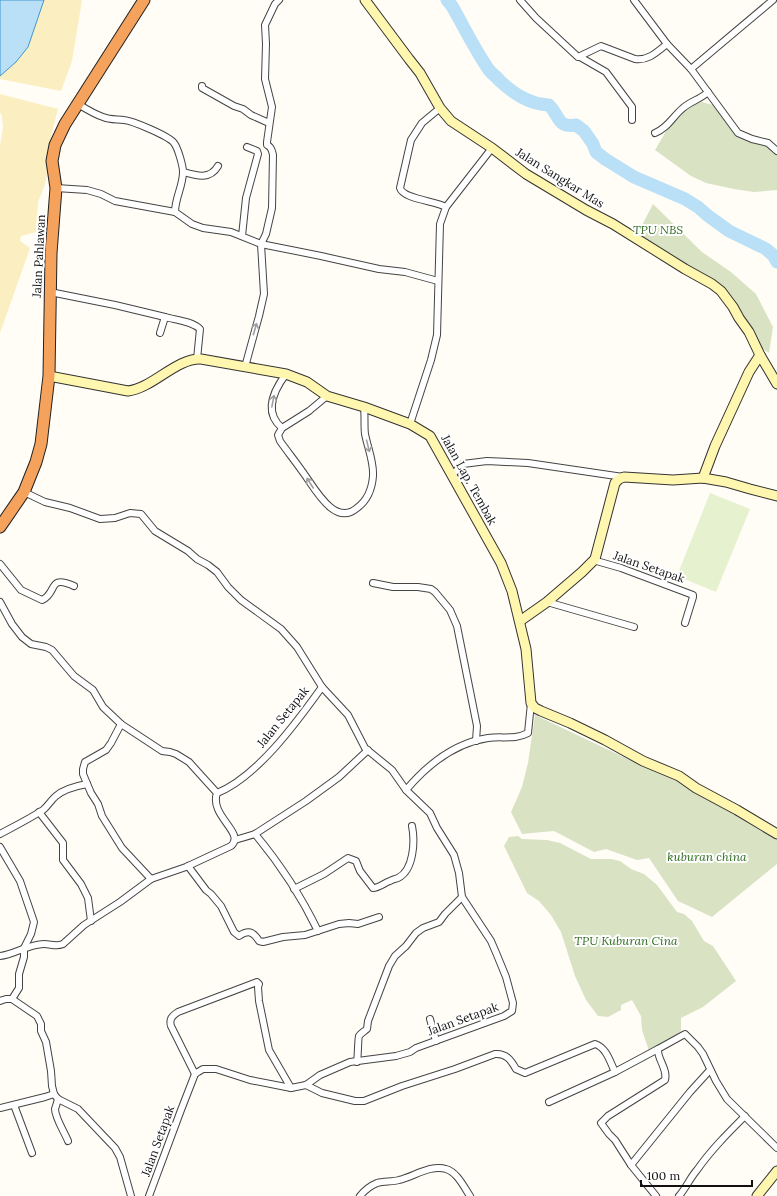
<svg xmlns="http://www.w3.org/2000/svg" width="777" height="1196" viewBox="0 0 777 1196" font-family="Lora,serif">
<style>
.sand{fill:#fbeec1}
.cemetery{fill:#d9e3c4}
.pitch{fill:#e6f2cf}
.water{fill:#b9e0f7;stroke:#3f96cf}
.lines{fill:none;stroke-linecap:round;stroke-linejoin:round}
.river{stroke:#b9e0f7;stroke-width:13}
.street-casing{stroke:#444;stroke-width:8}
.secondary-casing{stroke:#333;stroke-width:11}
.highway-casing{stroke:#222;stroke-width:13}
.street{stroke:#fff;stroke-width:6}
.secondary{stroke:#fff6b0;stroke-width:9}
.highway{stroke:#f5a25d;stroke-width:11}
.oneway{stroke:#a0a0a0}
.labels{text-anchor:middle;stroke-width:4;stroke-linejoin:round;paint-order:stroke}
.street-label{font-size:12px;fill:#111;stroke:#fff}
.park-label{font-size:12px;font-style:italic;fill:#2f6b1f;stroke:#fff}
</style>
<rect width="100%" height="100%" fill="#fffdf5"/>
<g class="sand">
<path d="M44 0H82L72 61 61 91 0 79V76L16 62 28 47Z"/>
<path d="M0 94 58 109 47 151 49 163 45 184 38 202 36 232 33 233 21 236 20 241 30 248 0 333V146L3 127 2 116 0 112Z"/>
</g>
<g class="cemetery">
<path d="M702 102 713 105 721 114 725 122 739 135 777 149V190L754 192 734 189 706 183 691 176 655 150 672 121 689 106Z"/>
<path d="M653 204 702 252 731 272 756 294 773 327 769 353 752 342 726 301 701 274 653 246 642 236 639 231Z"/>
<path d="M535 715 630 760 675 779 777 840V864L712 917 678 901 649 858 637 860 606 849 594 852 554 831 522 834 511 812 522 787 528 763Z"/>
<path d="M518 836 522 839 547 840 560 843 591 859H611L620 861 631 869 644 874 657 885 677 912 684 914 692 921 704 941 713 946 736 981 703 1007 681 1018V1031L668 1041 649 1051 642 1030 641 1016 632 1000 621 1005V1010L608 1017 598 1016 586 1000 575 976 561 932 551 915 539 901 527 893 504 846 509 837Z"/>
</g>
<path class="pitch" d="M710 493 750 509 716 592 677 576Z"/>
<path class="water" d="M0 0H44L28 47 16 62 0 76Z"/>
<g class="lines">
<path class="river" d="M447 0 452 6C464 27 475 50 489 70 492 74 497 77 500 81 514 94 529 104 549 105 560 116 557 128 576 125L584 131 593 144 596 152 605 159 634 177 685 199 698 207 707 215 729 231 766 249 773 255 777 262"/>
<defs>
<g id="street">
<path d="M520 0 536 18 578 57 601 46 635 59C648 61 657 52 667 44"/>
<path d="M634 0 667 44 691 69 773 0"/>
<path d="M580 57 606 72 632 107V120"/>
<path d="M691 69 738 133 752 139 768 143 777 151"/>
<path d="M202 86V88L234 106 243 109 251 115 269 123"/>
<path d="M78 104C86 109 94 114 103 117 110 120 117 119 124 120 133 121 169 136 174 143 178 148 183 166 183 172 183 186 175 198 175 212L192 224 203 228 231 232 261 244 321 256 379 269 405 272 438 281"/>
<path d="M440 108 422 123 411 140 400 188C403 199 436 201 446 207"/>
<path d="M655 133C668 128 673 116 683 108 691 101 701 99 708 92"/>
<path d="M183 172C197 176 210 180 218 166"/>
<path d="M56 188 87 190 101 194 115 201 175 212"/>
<path d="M242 236 246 198 258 154 257 151 247 147"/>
<path d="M50 292 115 305 165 317 160 333"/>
<path d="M165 317C176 320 192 321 200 329L197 359"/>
<path d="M245 367 259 316 264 294 261 244 266 234 272 208 273 155C272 151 272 147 267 145V142L272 107 265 79 266 44 265 25 275 4 279 0"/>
<path d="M327 396 309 411 282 428 278 435 280 441C287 451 295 461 302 471 313 485 334 528 357 508 368 500 372 489 373 476 374 462 368 449 365 434 364 426 365 416 364 407"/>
<path d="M410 424 431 360 437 335 440 224 446 207 492 148"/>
<path d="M282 428C263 412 274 390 286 374"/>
<path d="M452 475 463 464 487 461 528 463 623 477"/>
<path d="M24 492 45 502 70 508 100 519 115 518 130 513 141 514 155 531 188 551 197 559 208 565 217 572 228 587 241 600 281 629 297 647 322 687 348 715 365 748 392 770 406 790 430 813 437 828 454 855 459 873 462 897 491 941 497 955 506 977 513 1003 512 1011 504 1016 416 1048 410 1052 396 1056 350 1062 320 1075 306 1085 291 1088 250 1080 216 1069H203L198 1072 195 1074 181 1110 149 1196"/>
<path d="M593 560 621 568 693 595V597L685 623"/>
<path d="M0 564 21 590 42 600C58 593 47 574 74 586"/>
<path d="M373 583 393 587H418L431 589 435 592 450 610 457 626 477 726 476 741"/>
<path d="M0 602 12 624 22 637 31 644 46 647 52 650 74 676 93 690 103 707 121 724 156 747 162 751 170 752 176 754 189 762 217 793C209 816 246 833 231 846L186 867 151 879 120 902 84 925 63 944C56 947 51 944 44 944 28 944 14 955 0 956"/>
<path d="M547 602 634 627"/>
<path d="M121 724 111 743 106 750 85 762 83 769V774L91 793 98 804 102 816 122 848 151 879"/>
<path d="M406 790C428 764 454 743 488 738 502 736 515 740 528 733L531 703"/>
<path d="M217 793C257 777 297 722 322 687"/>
<path d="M39 812 63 843V860L81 884 88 898 91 921"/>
<path d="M0 834C15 826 29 819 43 810 48 806 51 800 56 796 64 789 76 786 87 784"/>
<path d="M255 834C280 864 301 896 318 931"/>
<path d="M235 840 255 834 306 801 339 777 368 750"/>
<path d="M0 847 20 881 34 922 31 934 24 948V957L19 974V988L12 999"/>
<path d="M188 866 206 890 211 894 221 906 234 932 239 936C248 930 253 931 259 941L263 942 283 937 305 935 339 924 349 923 358 924 379 917"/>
<path d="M294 889 324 874 348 858 356 861 360 871 373 888C379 888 384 883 390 881 393 879 396 879 398 878 414 870 415 841 412 826"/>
<path d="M0 1001 6 999H12L37 1016 41 1024V1031L46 1042 51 1071 52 1086 54 1094 58 1099 78 1109 115 1148 120 1157 131 1196"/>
<path d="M430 1019 436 1041"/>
<path d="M357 1062C358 1057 358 1038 359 1036 361 1033 365 1031 367 1029L368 1021 389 966 395 956 406 946 416 933 423 928 439 922 445 914 462 897"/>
<path d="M195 1074 171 1026C169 1019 172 1016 178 1012L257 982 259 984 258 987 259 1001 269 1050 291 1088"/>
<path d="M306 1085 322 1093 355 1101H364L402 1086 455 1069 495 1054C506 1053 511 1060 516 1069L525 1073 595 1044C607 1048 610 1062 615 1072"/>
<path d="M58 1099C57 1103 56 1106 55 1109 55 1118 65 1133 68 1141"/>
<path d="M549 1102 615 1072 658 1049"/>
<path d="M14 1105 32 1153"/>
<path d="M0 1108 45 1097 54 1094"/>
<path d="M631 1165 690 1092 710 1070"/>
<path d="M360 1196C364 1191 370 1186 377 1183 384 1181 392 1182 399 1180 413 1177 431 1164 446 1169 457 1172 464 1187 470 1196"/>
<path d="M656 1196 631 1165 615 1140 609 1134 601 1123 608 1116 665 1080C668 1069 657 1059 658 1049L685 1034 698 1047 703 1054 716 1081 727 1099 777 1148"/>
<path d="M679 1196C686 1188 690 1178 697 1170 711 1150 728 1133 745 1116"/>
</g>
<g id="secondary">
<path d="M365 0 409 59 420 73 440 108 451 121 492 148 526 174 586 210 613 224 685 269 712 284 721 291 733 307 739 318 749 332 760 355 777 384"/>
<path d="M49 376 128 391C153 388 176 358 201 359L286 374 307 382 327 396 364 407 410 424 430 436 501 563 512 591 526 649 531 703 535 708 541 711 570 723 605 740 643 761 679 776 696 788 737 810 777 834"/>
<path d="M703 478 715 446 749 372 760 355"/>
<path d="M520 621 547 602 582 572 595 559 615 483 619 479 624 477 673 480 703 478 726 482 750 489 777 496"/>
<path d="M757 1196 777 1171"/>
</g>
<path id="highway" d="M0 527 24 492 36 462 41 444 49 376 51 253 56 188 52 161 55 145 65 124 144 0"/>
</defs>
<use href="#street" class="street-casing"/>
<use href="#secondary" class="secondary-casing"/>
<use href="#highway" class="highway-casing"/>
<use href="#street" class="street"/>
<use href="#secondary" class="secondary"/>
<use href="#highway" class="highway"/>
</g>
<defs><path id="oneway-shaft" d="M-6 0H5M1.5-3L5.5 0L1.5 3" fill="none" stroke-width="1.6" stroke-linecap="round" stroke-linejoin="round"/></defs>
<g class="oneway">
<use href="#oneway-shaft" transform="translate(255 329) rotate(-74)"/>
<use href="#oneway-shaft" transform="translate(273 401) rotate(-79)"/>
<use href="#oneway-shaft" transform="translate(368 446) rotate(76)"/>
<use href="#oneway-shaft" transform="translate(310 483) rotate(-123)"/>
</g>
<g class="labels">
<g class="street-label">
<text transform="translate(560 178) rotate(32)" y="4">Jalan Sangkar Mas</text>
<text transform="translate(39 256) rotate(-87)" y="4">Jalan Pahlawan</text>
<text transform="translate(469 480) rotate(61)" y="4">Jalan Lap. Tembak</text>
<text transform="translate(649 567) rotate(19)" y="4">Jalan Setapak</text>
<text transform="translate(283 717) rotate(-51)" y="4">Jalan Setapak</text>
<text transform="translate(463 1019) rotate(-20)" y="4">Jalan Setapak</text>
<text transform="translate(158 1141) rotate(-70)" y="4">Jalan Setapak</text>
</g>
<g class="park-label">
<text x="658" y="234">TPU NBS</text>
<text x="707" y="861">kuburan china</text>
<text x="626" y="945">TPU Kuburan Cina</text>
</g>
</g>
<path d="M641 1180v6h111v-6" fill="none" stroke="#111111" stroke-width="2"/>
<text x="647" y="1180" font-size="12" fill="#111111" stroke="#ffffff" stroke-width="3" paint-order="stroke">100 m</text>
</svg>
